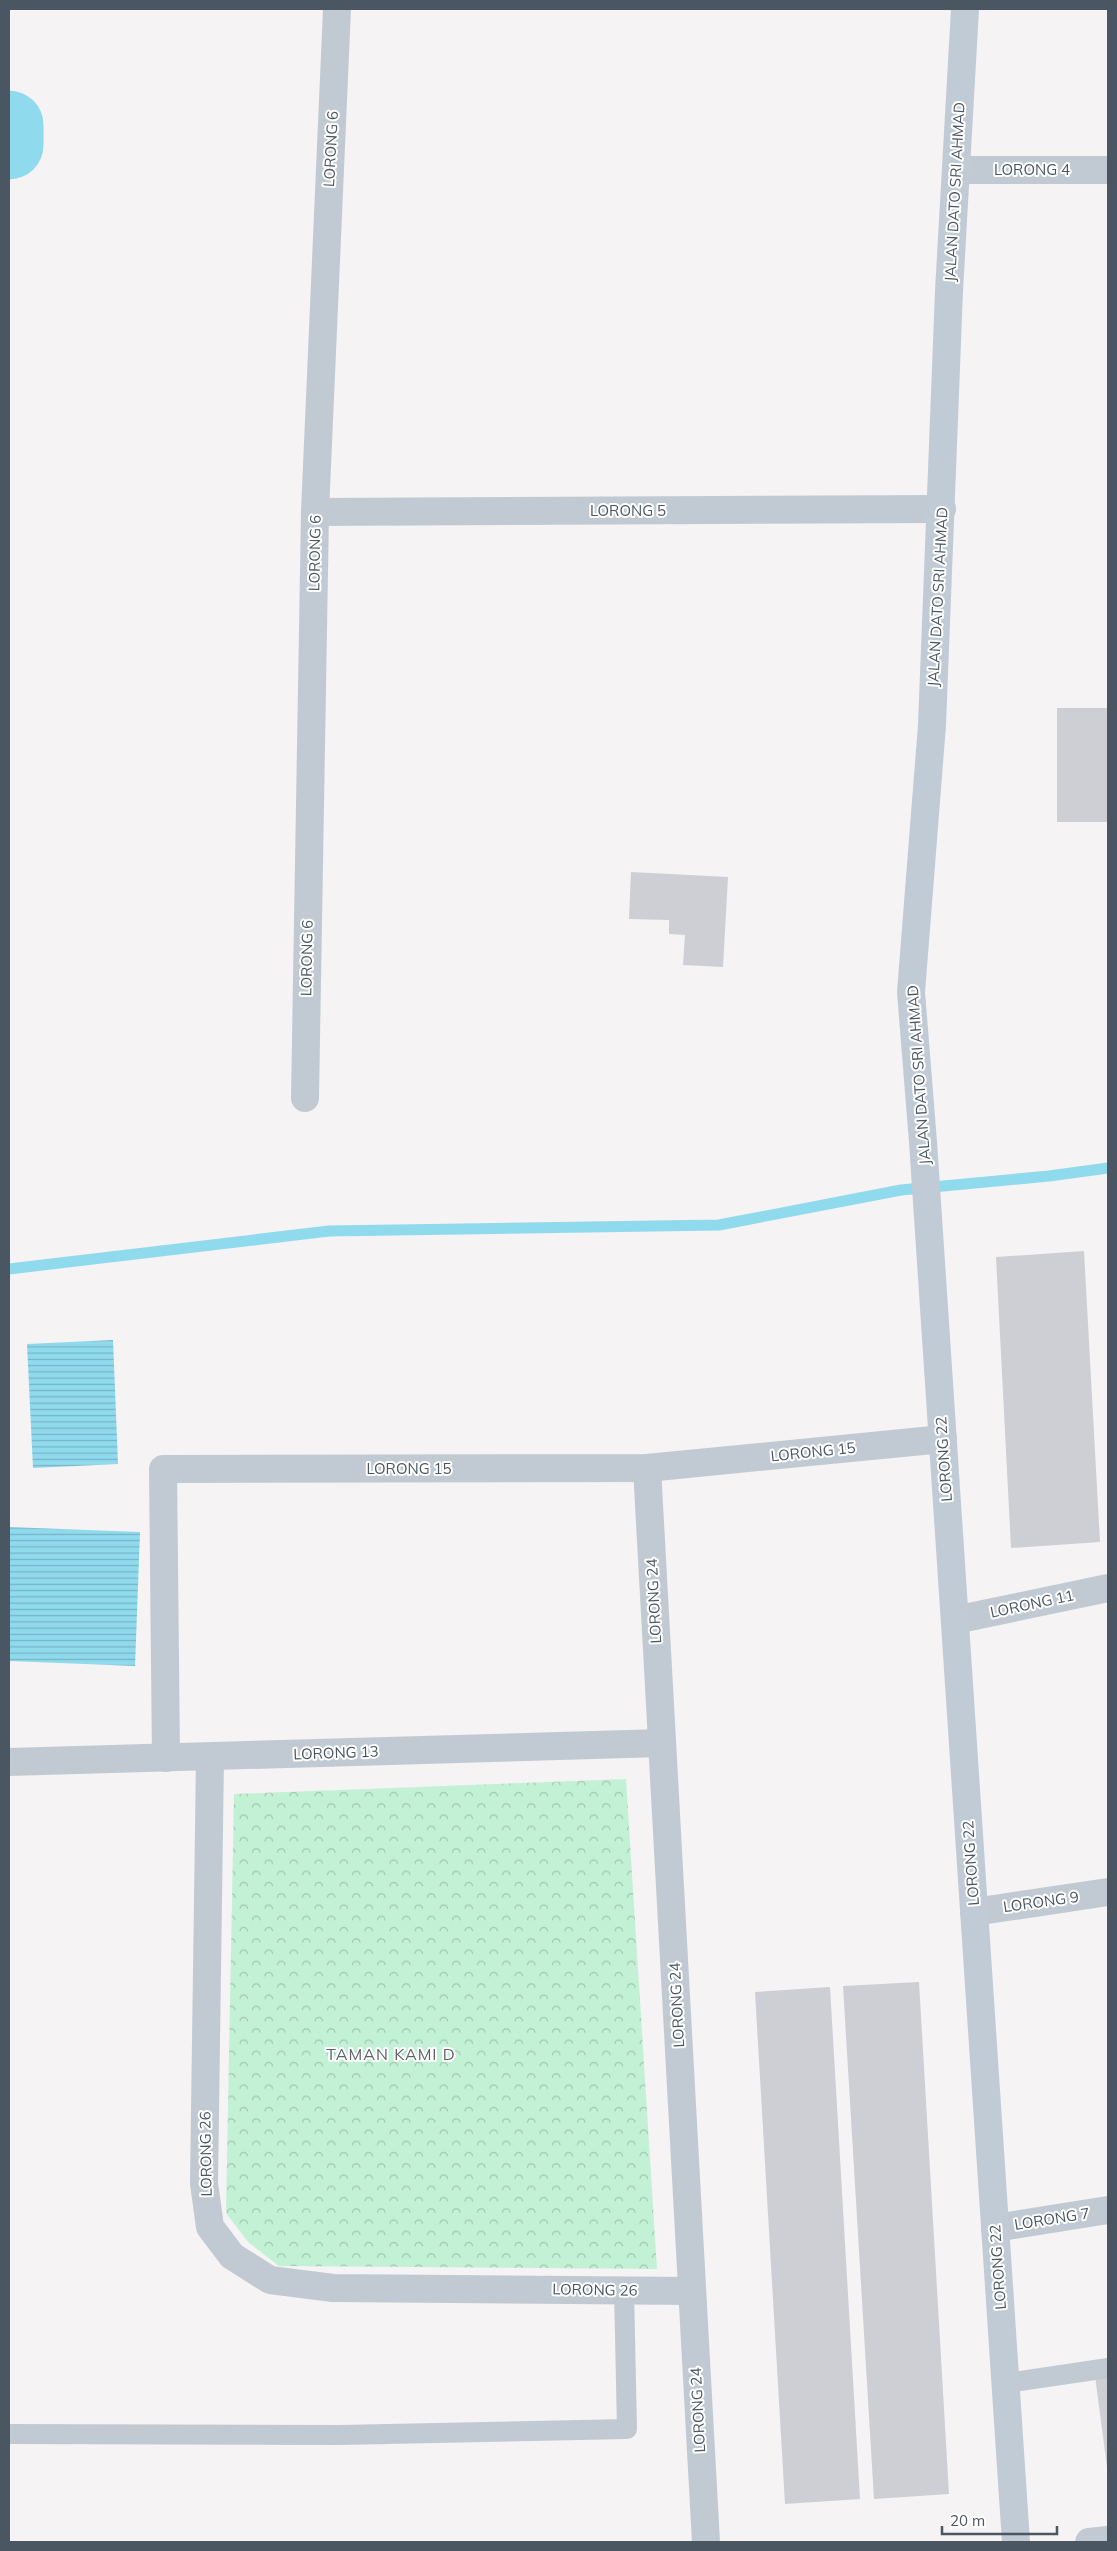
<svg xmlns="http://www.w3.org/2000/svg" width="1117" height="2551" viewBox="0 0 1117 2551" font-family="Mulish,sans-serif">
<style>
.park{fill:url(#park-crowns)}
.water{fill:url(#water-rules)}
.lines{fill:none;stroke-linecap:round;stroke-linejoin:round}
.stream{stroke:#90daee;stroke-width:11}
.river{stroke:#90daee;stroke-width:69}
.building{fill:#cdcfd5}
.lane{stroke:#c1cad2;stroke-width:20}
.street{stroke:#c1cad2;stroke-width:28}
.secondary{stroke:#c1cbd6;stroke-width:28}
.labels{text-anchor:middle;stroke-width:4;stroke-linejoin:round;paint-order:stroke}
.street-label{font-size:15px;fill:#4a5661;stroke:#fff}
.neighbourhood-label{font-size:16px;letter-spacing:1px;fill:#5f6368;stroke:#fff}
</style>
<defs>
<pattern id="park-crowns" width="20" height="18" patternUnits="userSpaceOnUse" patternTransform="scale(1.25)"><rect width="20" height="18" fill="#c3f1d5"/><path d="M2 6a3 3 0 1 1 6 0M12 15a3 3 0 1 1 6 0" fill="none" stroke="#a0c6b0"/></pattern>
<pattern id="water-rules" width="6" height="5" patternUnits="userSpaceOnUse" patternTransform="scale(1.25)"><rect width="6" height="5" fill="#90daee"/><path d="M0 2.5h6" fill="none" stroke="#78b4c4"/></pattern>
</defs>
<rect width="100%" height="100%" fill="#f5f3f3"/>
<path class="park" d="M626 1779 657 2269 279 2266 249 2243 226 2213 234 1794Z"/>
<g class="water">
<path d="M113 1340 118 1464 33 1468 27 1344Z"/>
<path d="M9 1527 140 1532 135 1666 9 1661Z"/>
</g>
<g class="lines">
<path class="stream" d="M9 1269 329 1231 719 1225 901 1190 1049 1176 1108 1168"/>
<path class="river" d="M9 125V145"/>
</g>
<g class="building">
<rect x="1057" y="708" width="51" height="114"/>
<path d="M631 872 728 877 723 967 683 965 685 935 669 934V920L629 919Z"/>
<path d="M1084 1251 1100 1542 1011 1548 996 1257Z"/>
<path d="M919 1982 949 2494 874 2499 843 1986Z"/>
<path d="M830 1987 860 2499 785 2504 755 1992Z"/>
<path d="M1108 2374V2467H1107L1095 2376Z"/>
</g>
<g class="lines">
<g class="lane">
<path d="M1006 2383 1108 2368"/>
<path d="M9 2434 339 2435 627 2429 624 2290"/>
</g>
<g class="street">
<path d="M957 170H1108"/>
<path d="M315 512 942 509"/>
<path d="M305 1098 315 512 337 9"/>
<path d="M647 1468 706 2542"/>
<path d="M955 1620 1108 1588"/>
<path d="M166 1758 163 1469 647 1468 943 1439"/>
<path d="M210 1758 204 2183 210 2227 232 2256 270 2280 333 2288 692 2291"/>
<path d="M9 1762 662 1743"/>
<path d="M974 1912 1108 1892"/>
<path d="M995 2228 1108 2210"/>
<path d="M1089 2542 1108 2540"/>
</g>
<path class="secondary" d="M965 9 949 291 932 725 911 992 923 1142 1016 2542"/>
</g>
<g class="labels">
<g class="street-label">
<text transform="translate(331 149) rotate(-87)" y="5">LORONG 6</text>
<text x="1032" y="175">LORONG 4</text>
<text transform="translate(955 192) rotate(-87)" y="5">JALAN DATO SRI AHMAD</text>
<text x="628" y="516">LORONG 5</text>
<text transform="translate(315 553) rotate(-89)" y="5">LORONG 6</text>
<text transform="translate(938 597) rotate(-87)" y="5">JALAN DATO SRI AHMAD</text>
<text transform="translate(307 958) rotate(-89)" y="5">LORONG 6</text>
<text transform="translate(919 1075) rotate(-94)" y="5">JALAN DATO SRI AHMAD</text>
<text transform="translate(813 1452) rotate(-6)" y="5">LORONG 15</text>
<text transform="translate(944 1459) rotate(-94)" y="5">LORONG 22</text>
<text x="409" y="1474">LORONG 15</text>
<text transform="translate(654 1601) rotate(-93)" y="5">LORONG 24</text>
<text transform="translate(1032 1604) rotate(-12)" y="5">LORONG 11</text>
<text transform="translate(336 1753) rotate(-2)" y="5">LORONG 13</text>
<text transform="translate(971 1863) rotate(-94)" y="5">LORONG 22</text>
<text transform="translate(1041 1902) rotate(-8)" y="5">LORONG 9</text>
<text transform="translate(677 2005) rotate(-93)" y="5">LORONG 24</text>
<text transform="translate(206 2154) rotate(-91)" y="5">LORONG 26</text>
<text transform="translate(1052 2219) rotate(-9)" y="5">LORONG 7</text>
<text transform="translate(998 2267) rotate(-94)" y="5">LORONG 22</text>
<text transform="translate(595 2290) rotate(1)" y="5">LORONG 26</text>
<text transform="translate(698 2410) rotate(-93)" y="5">LORONG 24</text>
</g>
<g class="neighbourhood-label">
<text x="391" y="2060">TAMAN KAMI D</text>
</g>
</g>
<rect width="1117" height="2551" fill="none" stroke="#4a5661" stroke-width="20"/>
<path d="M942 2526v8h115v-8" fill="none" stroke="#4a5661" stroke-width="2.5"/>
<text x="950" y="2526" font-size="15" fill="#4a5661" stroke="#ffffff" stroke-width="4" paint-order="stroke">20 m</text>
</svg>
